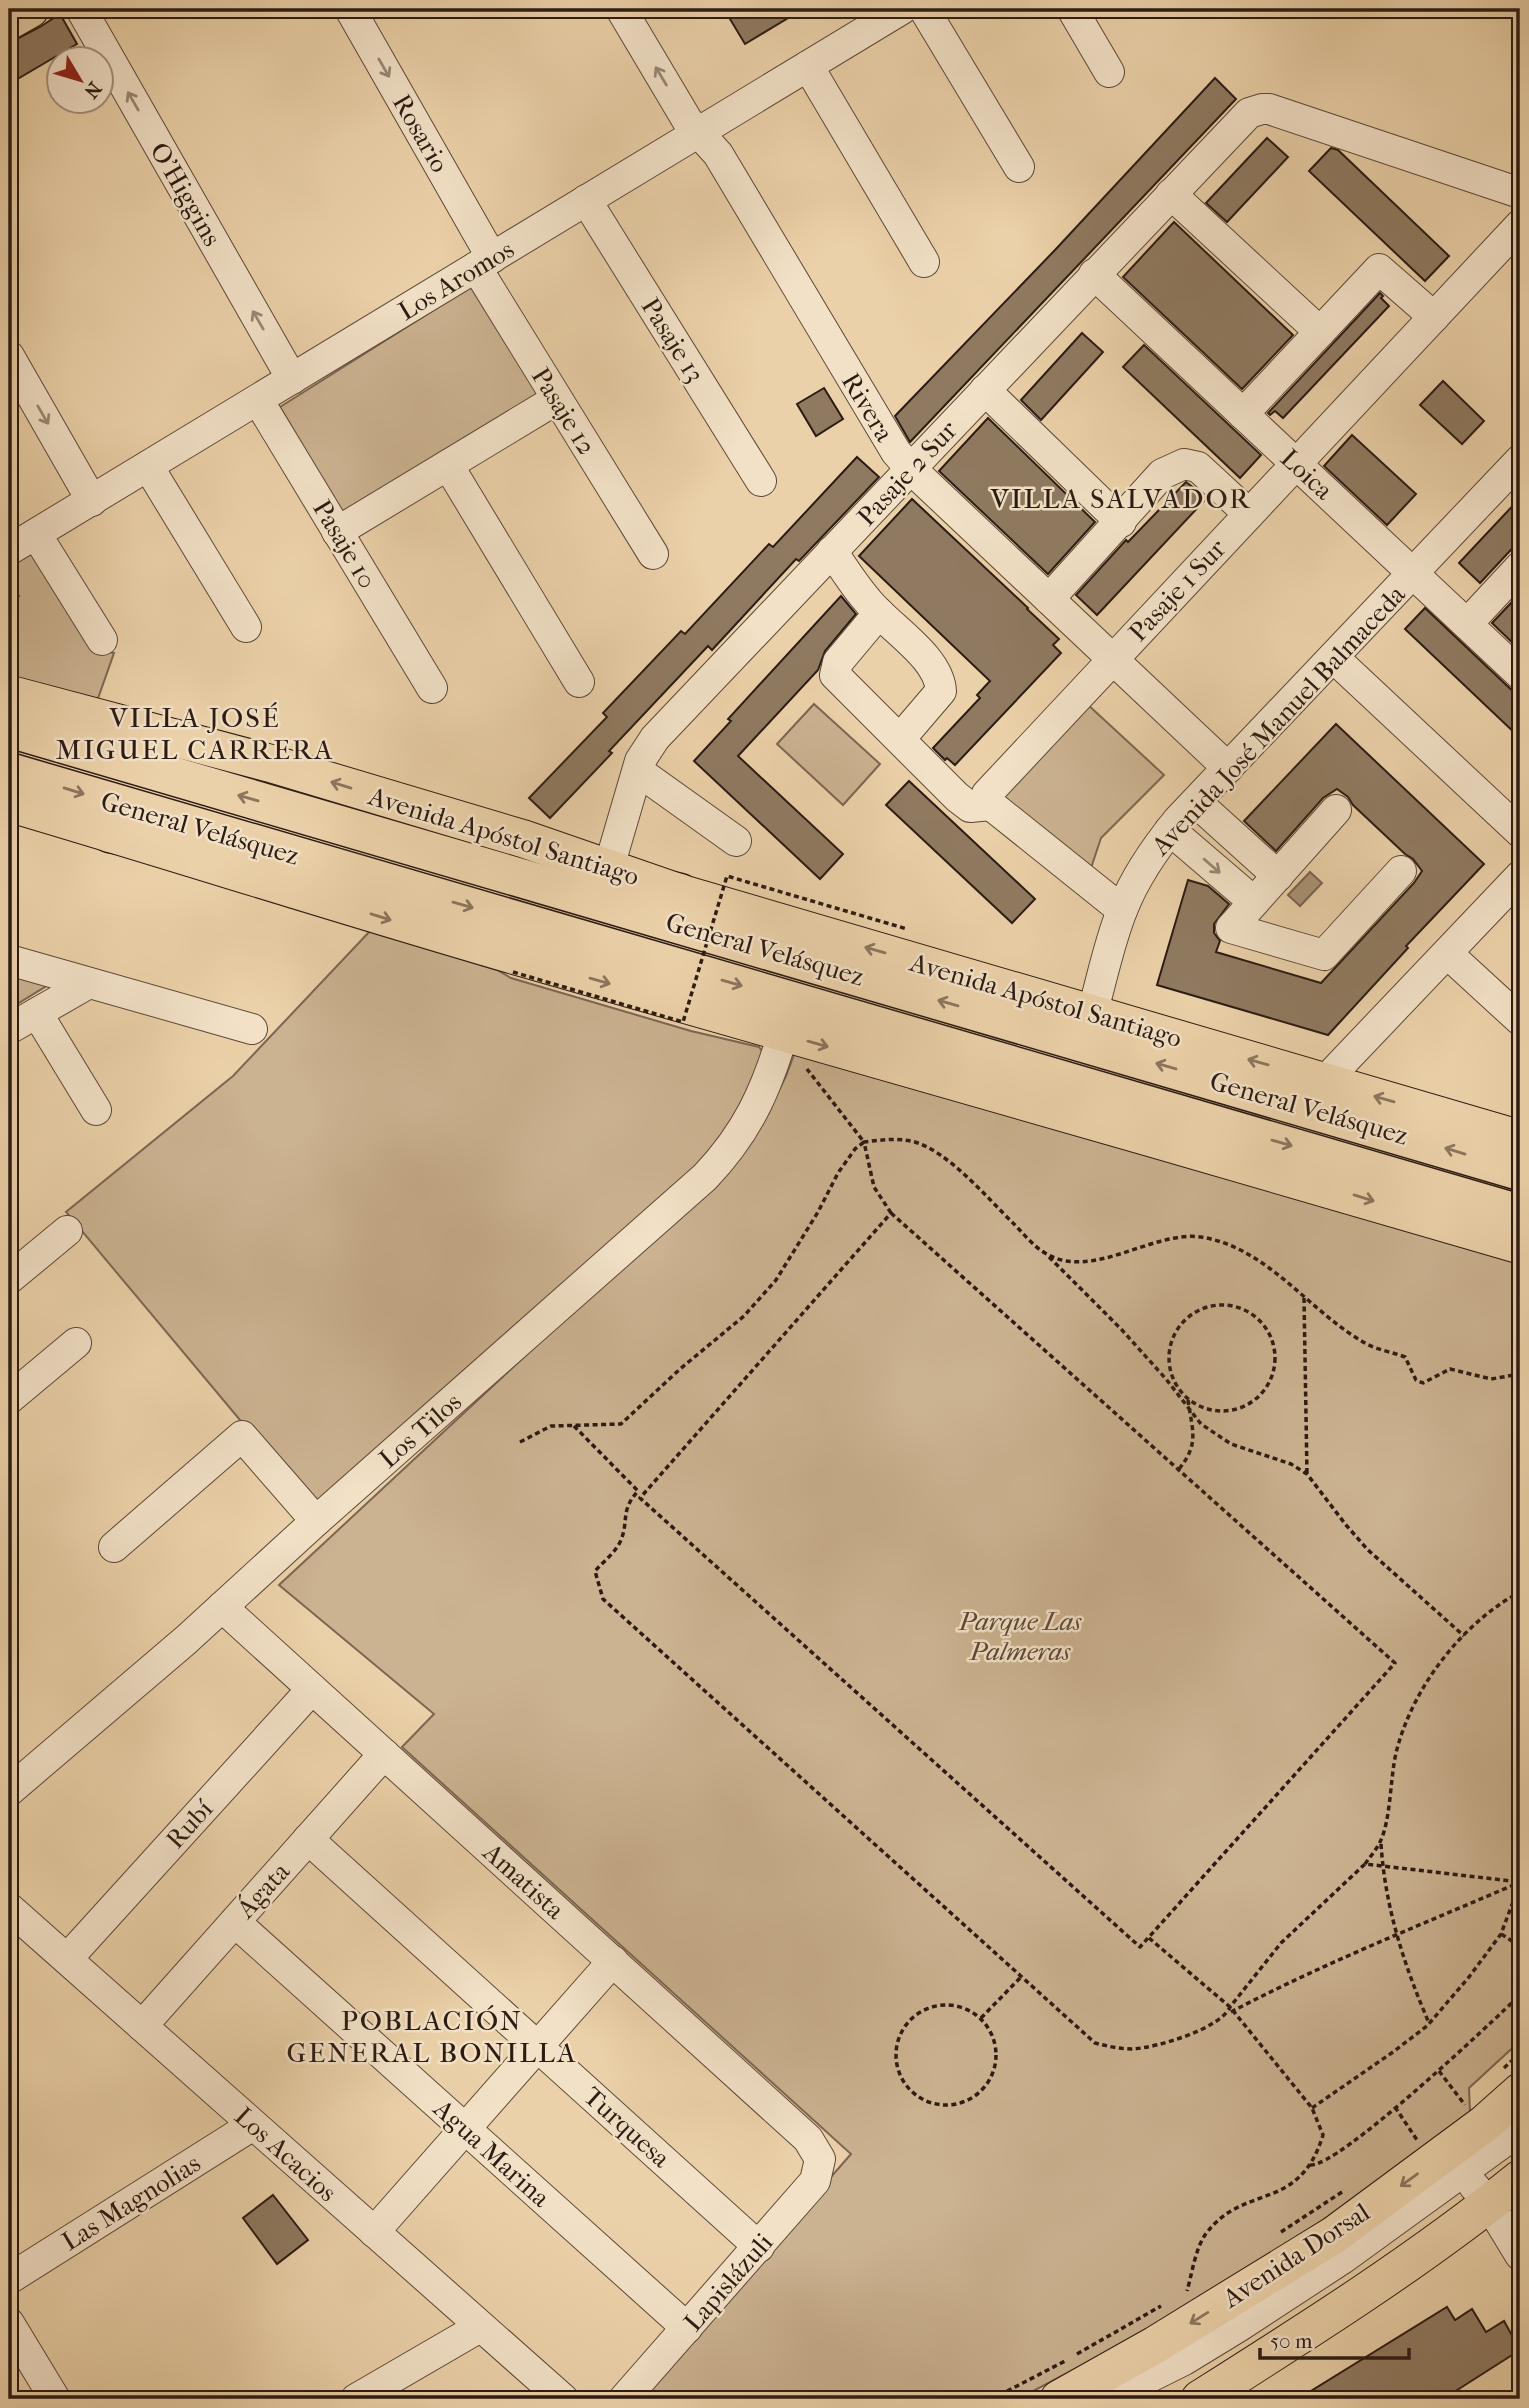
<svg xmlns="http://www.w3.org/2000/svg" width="1529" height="2408" viewBox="0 0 1529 2408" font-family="'IM FELL French Canon',serif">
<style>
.green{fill:#cbb290;stroke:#7c6652;stroke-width:2}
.water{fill:#aa9376;stroke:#78634e;stroke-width:2}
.building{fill:#8f7a61;stroke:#2c1b13;stroke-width:2}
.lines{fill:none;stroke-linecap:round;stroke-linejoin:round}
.minor-casing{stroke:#5c4838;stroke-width:32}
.major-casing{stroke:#2c1b13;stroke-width:39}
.highway-casing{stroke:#2c1b13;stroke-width:41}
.path{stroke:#2c1b13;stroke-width:3.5;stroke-dasharray:5 3.5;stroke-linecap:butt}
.minor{stroke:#f2e1c7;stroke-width:30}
.major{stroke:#ebd1a9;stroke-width:37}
.highway{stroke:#ebd1a9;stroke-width:38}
.path-bridge{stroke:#2c1b13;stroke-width:3.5;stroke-dasharray:5 3.5;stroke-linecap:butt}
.oneway{stroke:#998876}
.oneway2{stroke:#8c765e}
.labels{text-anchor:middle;stroke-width:5;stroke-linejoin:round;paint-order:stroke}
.street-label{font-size:26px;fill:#2c1b13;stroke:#f2e1c7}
.park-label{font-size:26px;font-style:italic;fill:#5c4838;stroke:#f2e1c7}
.neighbourhood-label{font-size:28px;letter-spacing:2px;fill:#2c1b13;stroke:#f2e1c7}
</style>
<rect width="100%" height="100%" fill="#ebd1a9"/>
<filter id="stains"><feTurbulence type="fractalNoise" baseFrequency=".00286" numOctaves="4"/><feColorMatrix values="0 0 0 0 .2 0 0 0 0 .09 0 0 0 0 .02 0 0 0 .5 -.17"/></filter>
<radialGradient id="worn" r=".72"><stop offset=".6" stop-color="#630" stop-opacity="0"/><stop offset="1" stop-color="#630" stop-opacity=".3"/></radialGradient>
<g class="green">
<path d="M472 286 541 398 345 518 280 407Z"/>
<path d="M32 547 95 648 114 653 96 704 9 677V561Z"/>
<path d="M1086 703 1164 775 1101 838 1090 871 1003 796Z"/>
<path d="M814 704 880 764 843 805 777 744Z"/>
<path d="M371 930 497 970 511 978 691 1031 759 1047 765 1055 748 1103 709 1156 312 1506 66 1212 233 1076Z"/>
<path d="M9 974 48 985 9 1009Z"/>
<path d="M798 1044 1001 1112 1520 1264V2041L1469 2088 1470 2112 1329 2216 1155 2327 1018 2399H637L851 2154 402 1747 434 1714 279 1585 652 1238 767 1114 786 1076Z"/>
</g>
<path class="water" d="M1310 872 1322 883 1300 906 1288 895Z"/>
<g class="building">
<path d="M724 9H803L745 44Z"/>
<path d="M60 14 77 44 9 84V43L40 27Z"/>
<path d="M1215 78 1236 99 910 442 895 416 1055 250Z"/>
<path d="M1267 138 1288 157 1227 222 1206 203Z"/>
<path d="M1331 148 1338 150 1449 256 1425 281 1309 171Z"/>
<path d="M1174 222 1293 335 1242 389 1123 277Z"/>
<path d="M1380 293 1383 296 1381 298 1389 306 1283 418 1275 411 1270 415 1268 413Z"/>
<path d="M1082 333 1103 352 1041 420 1021 400Z"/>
<path d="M1144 345 1261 455 1240 478 1123 367Z"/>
<path d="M1443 381 1484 421 1462 444 1420 405Z"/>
<path d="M824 388 843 419 816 436 797 404Z"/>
<path d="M988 418 1095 522 1048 574 939 471Z"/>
<path d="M1352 435 1416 494 1387 525 1324 466Z"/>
<path d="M857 457 879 477 799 561 796 559 712 650 708 646 609 751 612 753 550 818 529 798 607 717 603 713 681 631 685 634 769 544 773 547Z"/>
<path d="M1186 482 1198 491 1196 493 1204 501 1097 615 1076 595 1126 540 1128 542Z"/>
<path d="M1520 498V540L1480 583 1459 563Z"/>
<path d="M912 499 1028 608 1027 609 1059 639 1053 645 1061 653 955 765 947 758 945 760 933 748 980 698 977 695 990 681 859 556Z"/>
<path d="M841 596 856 614 825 651 818 670 738 756 843 854 820 879 694 761 731 721 728 719Z"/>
<path d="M1511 603 1520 612V650L1492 623Z"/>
<path d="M1425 608 1520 698V738L1405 629Z"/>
<path d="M1336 724 1484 864 1406 946 1408 948 1328 1035 1157 985 1188 880 1208 886 1229 904 1214 924V933L1220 941 1216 952 1321 983 1414 883 1422 871 1413 859 1405 854 1353 805 1348 797 1337 789 1323 798 1276 851 1244 821Z"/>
<path d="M909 781 1035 899 1012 923 886 805Z"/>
<path d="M273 2195 308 2240 277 2264 243 2218Z"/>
<path d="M1447 2307 1455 2320 1472 2309 1486 2332 1504 2321 1520 2350 1443 2399H1298Z"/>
</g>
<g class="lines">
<defs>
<g id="minor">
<path d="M81 9 292 379"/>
<path d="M350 9 492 258"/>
<path d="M621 9 687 120 718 154 896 452 910 468 1228 768"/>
<path d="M924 9 1019 167"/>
<path d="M1072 9 1109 72"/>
<path d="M808 66 924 262"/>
<path d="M1171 194 1320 332"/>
<path d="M586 200 761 481"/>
<path d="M476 267 653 554"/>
<path d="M1094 274 1520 674"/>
<path d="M9 356 92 501"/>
<path d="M985 390 1121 522"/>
<path d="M258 400 432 688"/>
<path d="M1243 414 1379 269 1434 317"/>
<path d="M448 465 579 682"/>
<path d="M148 466 246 627"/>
<path d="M337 532 557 399"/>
<path d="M36 534 102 640"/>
<path d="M9 550 902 9"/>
<path d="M832 551C843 568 854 585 867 600 888 627 939 656 941 691L900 739"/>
<path d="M1049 599 1162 474 1184 464 1198 467 1249 514"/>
<path d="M879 613 838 662 835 675 957 797 970 807 991 805"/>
<path d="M1467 624 1520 567"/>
<path d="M1334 658 1520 832"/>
<path d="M638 771 736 841"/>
<path d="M1196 802 1278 876"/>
<path d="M1336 810 1231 928 1324 955 1401 871"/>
<path d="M1170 830 1254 902"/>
<path d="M609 867 640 761 655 738 1249 113 1262 109H1269L1520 193"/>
<path d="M1122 910 991 805 987 794 1520 225"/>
<path d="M1448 954 1520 1020"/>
<path d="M9 960 252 1029"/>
<path d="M37 1013 96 1110"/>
<path d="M1092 1014C1102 979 1109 942 1123 908 1136 875 1156 847 1178 820L1520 460"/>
<path d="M9 1029 89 983"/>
<path d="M1324 1082 1520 876"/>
<path d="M9 1279 67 1231"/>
<path d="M9 1399 76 1343"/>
<path d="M114 1547 242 1436 316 1521"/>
<path d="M222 1607 808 2139 820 2159 815 2181 624 2399"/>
<path d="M9 1791 186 1640 316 1521 705 1177C747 1133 766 1091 783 1034"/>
<path d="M308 1839 759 2247"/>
<path d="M9 1908 563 2399"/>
<path d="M235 1922 687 2328"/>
<path d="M67 1959 312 1689"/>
<path d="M142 2026 384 1754"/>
<path d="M1474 2186 1489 2204 1520 2255"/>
<path d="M374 2232 613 1961"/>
<path d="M9 2279 253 2125"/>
<path d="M9 2323 55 2399"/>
<path d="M356 2399 480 2327"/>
<path d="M1093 2399 1142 2381 1184 2360 1238 2327 1342 2259 1520 2130"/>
</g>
<g id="major">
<path d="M9 21 30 9"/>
<path d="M9 694 269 763 524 839 680 893 1520 1139"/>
<path d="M9 803C178 853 347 907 516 956 851 1054 1186 1146 1520 1245"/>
<path d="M1059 2399 1155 2345 1334 2235 1484 2124 1520 2092"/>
<path d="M1200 2399C1309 2330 1420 2260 1520 2179"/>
</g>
<g id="highway">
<path d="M9 728 1520 1171"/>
<path d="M9 772 1520 1214"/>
<path d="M110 833 190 848"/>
<path d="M573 869 680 893"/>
<path d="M1157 1131 1228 1158"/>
</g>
</defs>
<use href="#minor" class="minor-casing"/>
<use href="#major" class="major-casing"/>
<use href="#highway" class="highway-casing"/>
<g class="path">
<path d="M9 581 18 596 9 602"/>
<path d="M891 1213 1395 1663 1140 1947 640 1498Z"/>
<path d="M891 1213 874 1187 864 1142C880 1140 896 1138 911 1141 947 1149 988 1199 1014 1224 1024 1234 1033 1246 1045 1253 1092 1282 1152 1230 1201 1237 1269 1248 1308 1311 1365 1343 1377 1350 1392 1352 1405 1357L1416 1380 1423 1383 1450 1369 1491 1379 1520 1374"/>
<path d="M1049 1257 1122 1330 1166 1379 1201 1424 1231 1444 1291 1464 1307 1474 1346 1525 1368 1550 1464 1636"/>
<path d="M1304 1298 1307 1474"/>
<circle cx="1222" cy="1358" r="53"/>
<path d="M574 1426 638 1491C620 1511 629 1520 621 1540 616 1552 604 1561 595 1571L603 1599 1095 2043C1107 2046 1119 2049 1132 2049 1156 2048 1220 2029 1230 2007L1281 1943 1365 1864 1520 1882"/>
<path d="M520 1442 551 1426 621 1424 680 1369 744 1316 776 1280 818 1212 838 1173 855 1149 864 1142 807 1069"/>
<path d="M1179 1469C1200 1443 1192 1430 1188 1400"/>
<path d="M1381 1844C1385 1907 1404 1965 1429 2023"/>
<path d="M1365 1864C1370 1857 1376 1850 1380 1842 1391 1820 1390 1779 1396 1753 1412 1688 1462 1623 1520 1592"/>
<path d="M1501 1934C1514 1942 1520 1945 1520 1961"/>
<path d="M1149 1938 1230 2007 1312 2108 1323 2135C1299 2214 1243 2182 1205 2235 1195 2250 1192 2274 1187 2291"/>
<circle cx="946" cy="2055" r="50"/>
<path d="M1231 2012C1324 1963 1421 1925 1518 1883"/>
<path d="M981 2018 1021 1977"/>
<path d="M1504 2068 1520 2053"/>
<path d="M1439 2071 1465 2105"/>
<path d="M1395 2107 1417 2140"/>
<path d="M1312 2108 1393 2052 1427 2026 1469 1977 1501 1934 1520 1883"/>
<path d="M1310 2165C1338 2168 1493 2021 1520 1995"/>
<path d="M1281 2232 1345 2190"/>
<path d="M1077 2354 1161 2306"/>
<path d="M992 2399 1067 2360"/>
</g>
<use href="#minor" class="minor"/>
<use href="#major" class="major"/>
<use href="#highway" class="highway"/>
<path class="path-bridge" d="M513 972 683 1022 727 876 907 929"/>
</g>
<defs><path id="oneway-shaft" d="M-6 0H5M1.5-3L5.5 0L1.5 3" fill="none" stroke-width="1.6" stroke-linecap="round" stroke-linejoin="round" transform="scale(1.75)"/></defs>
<g class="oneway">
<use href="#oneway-shaft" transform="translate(384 68) rotate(60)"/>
<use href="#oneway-shaft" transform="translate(661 76) rotate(-121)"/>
<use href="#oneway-shaft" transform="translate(133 101) rotate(-120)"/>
<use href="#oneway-shaft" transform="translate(258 320) rotate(-120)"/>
<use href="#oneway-shaft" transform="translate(43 415) rotate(60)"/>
<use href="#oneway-shaft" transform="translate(1212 866) rotate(41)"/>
</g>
<g class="oneway2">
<use href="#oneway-shaft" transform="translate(341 785) rotate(-163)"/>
<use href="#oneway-shaft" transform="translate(74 791) rotate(17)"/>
<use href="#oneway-shaft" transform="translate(248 798) rotate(-164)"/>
<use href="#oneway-shaft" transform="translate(463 905) rotate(16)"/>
<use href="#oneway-shaft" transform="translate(381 917) rotate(17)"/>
<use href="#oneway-shaft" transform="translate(875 950) rotate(-164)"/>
<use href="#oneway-shaft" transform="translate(600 981) rotate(16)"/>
<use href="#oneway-shaft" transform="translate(732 983) rotate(16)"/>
<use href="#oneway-shaft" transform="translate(948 1003) rotate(-164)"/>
<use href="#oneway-shaft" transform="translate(818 1044) rotate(16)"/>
<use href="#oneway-shaft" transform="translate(1258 1062) rotate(-164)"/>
<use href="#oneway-shaft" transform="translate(1166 1066) rotate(-164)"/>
<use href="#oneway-shaft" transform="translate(1384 1099) rotate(-164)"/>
<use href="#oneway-shaft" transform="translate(1282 1143) rotate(16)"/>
<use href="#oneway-shaft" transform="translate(1455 1151) rotate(-163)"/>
<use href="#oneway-shaft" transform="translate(1364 1198) rotate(17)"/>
<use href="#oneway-shaft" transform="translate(1409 2180) rotate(144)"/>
<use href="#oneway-shaft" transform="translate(1199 2318) rotate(148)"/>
</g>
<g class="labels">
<g class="street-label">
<text transform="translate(421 133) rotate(60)" y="9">Rosario</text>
<text transform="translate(186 194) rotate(60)" y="9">O'Higgins</text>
<text transform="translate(456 280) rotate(-31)" y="9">Los Aromos</text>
<text transform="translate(673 340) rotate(58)" y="9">Pasaje 13</text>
<text transform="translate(868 407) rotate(59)" y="9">Rivera</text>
<text transform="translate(564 411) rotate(58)" y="9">Pasaje 12</text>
<text transform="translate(907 473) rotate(-47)" y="9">Pasaje 2 Sur</text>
<text transform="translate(1307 474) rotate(43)" y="9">Loica</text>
<text transform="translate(345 544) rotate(59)" y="9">Pasaje 10</text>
<text transform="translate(1177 590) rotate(-47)" y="9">Pasaje 1 Sur</text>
<text transform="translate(1278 720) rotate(-47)" y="9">Avenida José Manuel Balmaceda</text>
<text transform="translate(200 828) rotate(16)" y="9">General Velásquez</text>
<text transform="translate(504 836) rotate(17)" y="9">Avenida Apóstol Santiago</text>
<text transform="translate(765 949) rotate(16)" y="9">General Velásquez</text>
<text transform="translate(1046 1000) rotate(16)" y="9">Avenida Apóstol Santiago</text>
<text transform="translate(1309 1108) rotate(16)" y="9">General Velásquez</text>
<text transform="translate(420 1430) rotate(-41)" y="9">Los Tilos</text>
<text transform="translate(189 1824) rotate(-48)" y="9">Rubí</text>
<text transform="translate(524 1881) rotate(42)" y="9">Amatista</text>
<text transform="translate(263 1890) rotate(-48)" y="9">Ágata</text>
<text transform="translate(627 2127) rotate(42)" y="9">Turquesa</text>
<text transform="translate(492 2153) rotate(42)" y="9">Agua Marina</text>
<text transform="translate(286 2154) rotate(42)" y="9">Los Acacios</text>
<text transform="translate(131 2202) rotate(-32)" y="9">Las Magnolias</text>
<text transform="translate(1296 2255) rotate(-33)" y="9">Avenida Dorsal</text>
<text transform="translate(728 2282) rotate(-49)" y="9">Lapislázuli</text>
</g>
<g class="park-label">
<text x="1020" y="1630">Parque Las<tspan x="1020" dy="30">Palmeras</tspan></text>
</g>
<g class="neighbourhood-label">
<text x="1121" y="508">VILLA SALVADOR</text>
<text x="195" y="727">VILLA JOSÉ<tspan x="195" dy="32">MIGUEL CARRERA</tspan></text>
<text x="432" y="2030">POBLACIÓN<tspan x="432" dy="32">GENERAL BONILLA</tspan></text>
</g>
</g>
<rect width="1529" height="2408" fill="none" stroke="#ebd1a9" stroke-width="35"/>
<rect x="10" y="10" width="1508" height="2387" fill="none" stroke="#2c1b13" stroke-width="3.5"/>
<rect x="18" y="18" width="1494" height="2373" fill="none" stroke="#2c1b13" stroke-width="2"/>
<g transform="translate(80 80) rotate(128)"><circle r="33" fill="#f2e1c7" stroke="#a3927f" stroke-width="2"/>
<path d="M0-5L12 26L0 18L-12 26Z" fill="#8f2418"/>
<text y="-10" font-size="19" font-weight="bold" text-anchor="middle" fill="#2c1b13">N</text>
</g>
<path d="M1260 2348v10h149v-10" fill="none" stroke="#2c1b13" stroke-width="3.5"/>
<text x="1270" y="2348" font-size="21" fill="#2c1b13" stroke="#f2e1c7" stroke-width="5" paint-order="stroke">50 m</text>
<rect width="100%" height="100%" filter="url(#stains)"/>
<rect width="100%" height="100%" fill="url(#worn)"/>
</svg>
